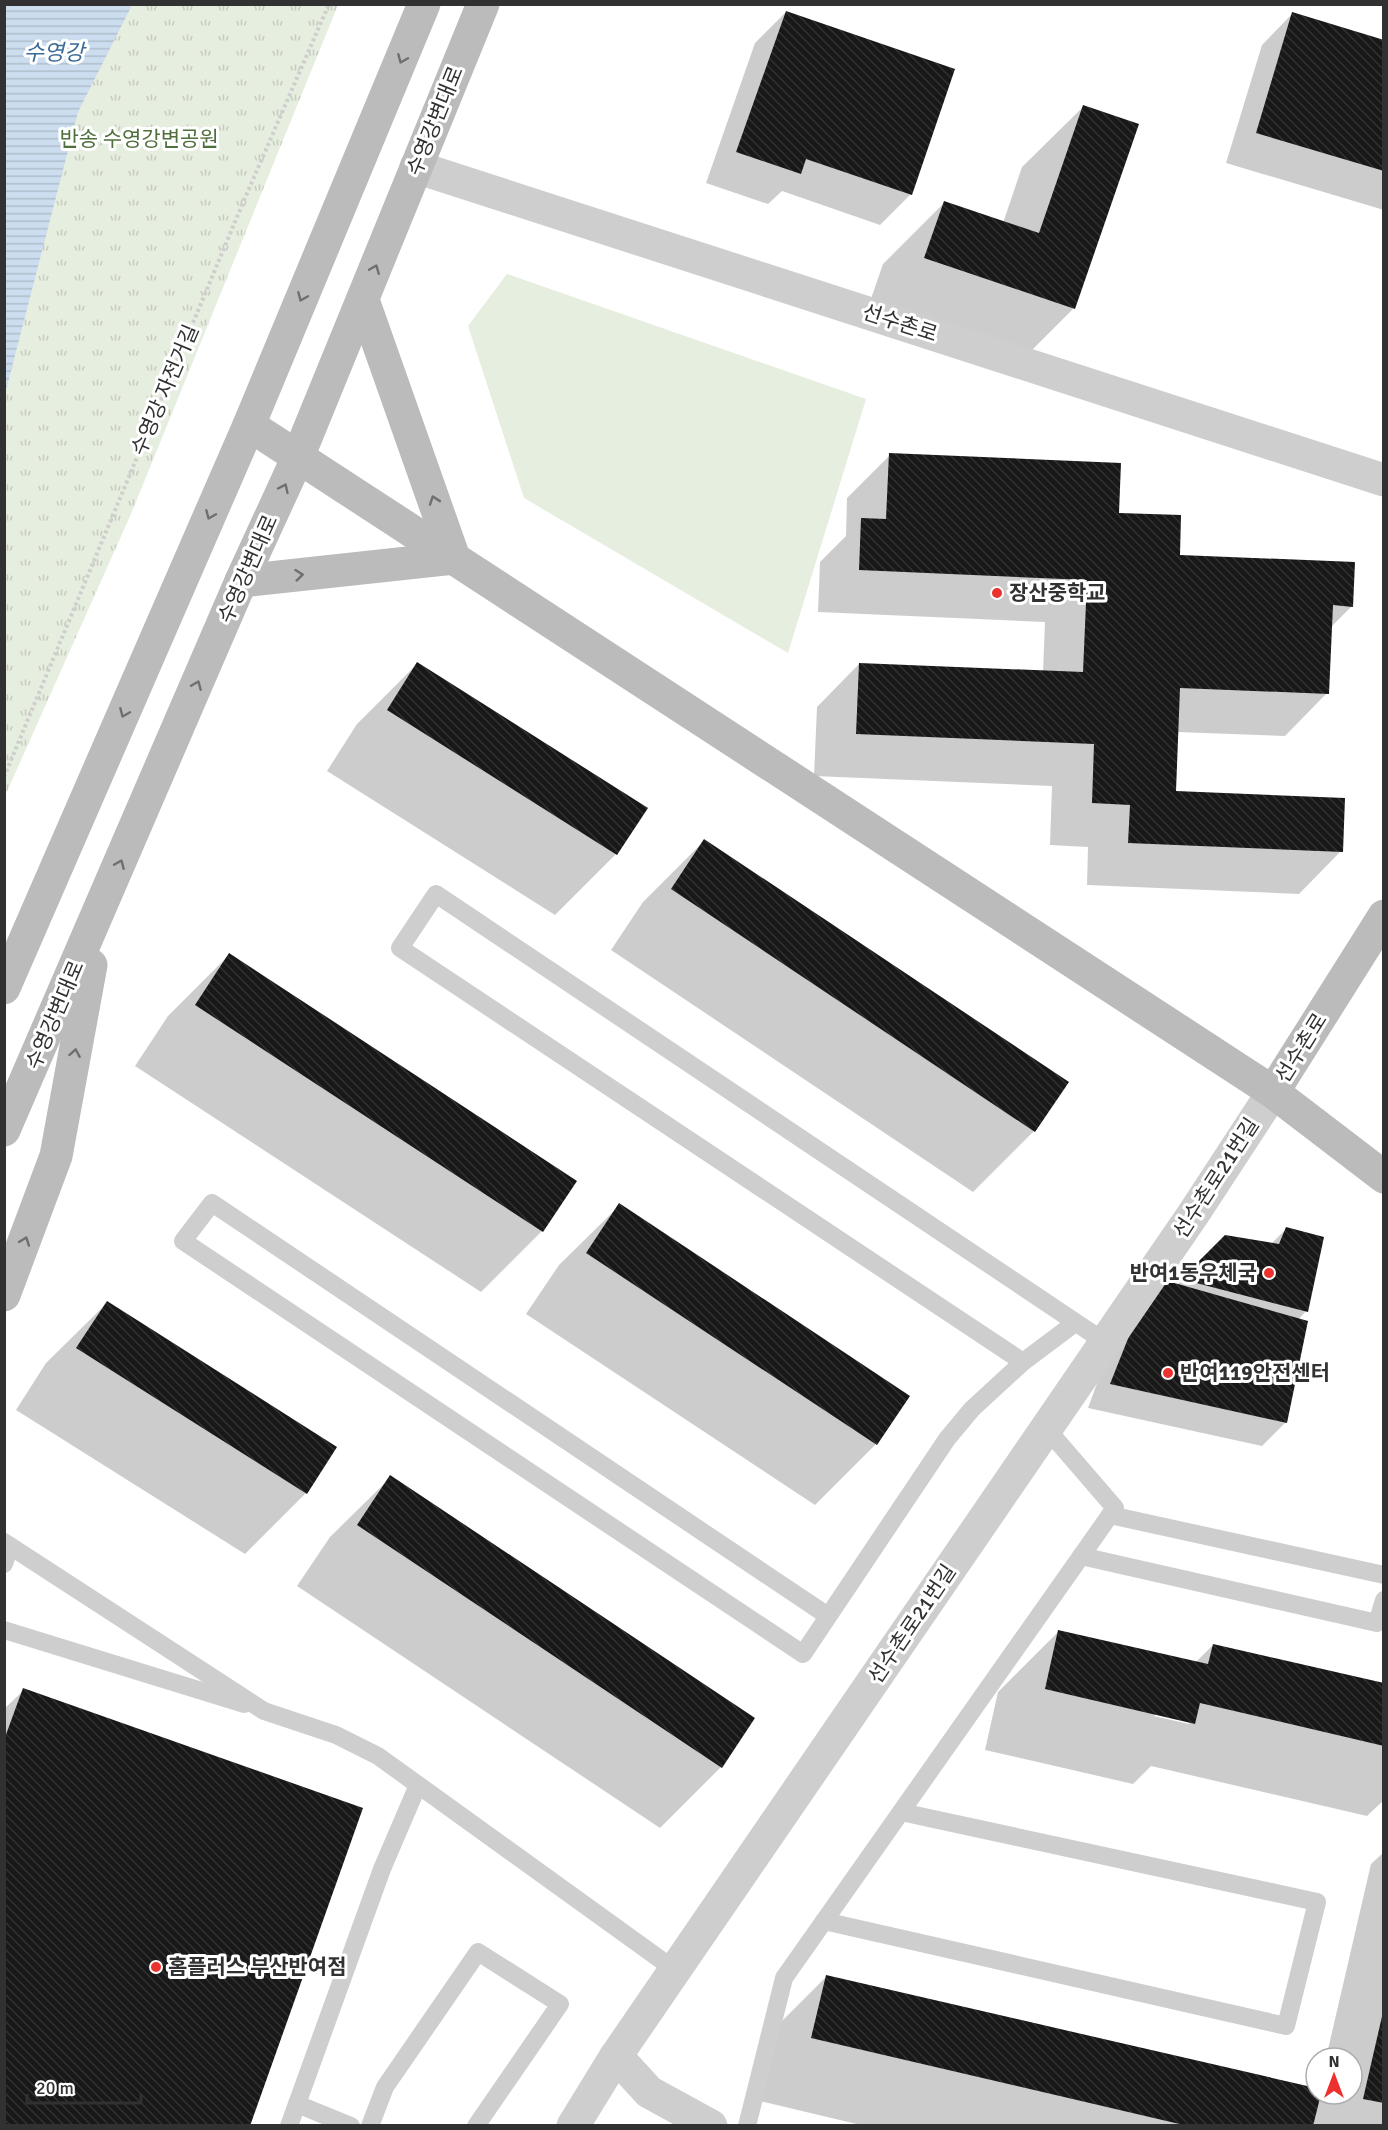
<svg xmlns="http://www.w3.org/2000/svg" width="1388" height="2130" viewBox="0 0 1388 2130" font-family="Signika,'Noto Sans KR',sans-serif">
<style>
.park{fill:url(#park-tufts)}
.garden{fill:#e6eedf}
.water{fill:url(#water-rules)}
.shadow{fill:#0003;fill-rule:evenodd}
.building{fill:url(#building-back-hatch)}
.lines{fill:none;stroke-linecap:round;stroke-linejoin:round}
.path{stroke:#cecece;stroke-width:4;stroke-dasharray:3 3;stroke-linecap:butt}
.service{stroke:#cecece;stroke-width:18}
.minor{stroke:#cecece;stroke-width:33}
.tertiary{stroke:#cecece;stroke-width:33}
.secondary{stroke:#bbb;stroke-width:33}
.oneway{stroke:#6f6f6f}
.poi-dot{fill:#ec322f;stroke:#fff;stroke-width:2}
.labels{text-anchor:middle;stroke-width:6;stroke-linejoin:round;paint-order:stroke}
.street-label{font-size:21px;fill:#313131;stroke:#fff}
.park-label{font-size:21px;fill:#4f6f3c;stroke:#fff}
.poi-label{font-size:21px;font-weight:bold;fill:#313131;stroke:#fff;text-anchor:start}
.water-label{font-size:22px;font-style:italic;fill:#3b6b97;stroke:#fff}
</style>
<defs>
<pattern id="park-tufts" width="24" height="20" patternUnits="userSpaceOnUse" patternTransform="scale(1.5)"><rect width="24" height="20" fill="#e6eedf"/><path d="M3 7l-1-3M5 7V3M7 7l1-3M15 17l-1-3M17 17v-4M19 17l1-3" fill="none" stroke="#c6cdc0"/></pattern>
<pattern id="water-rules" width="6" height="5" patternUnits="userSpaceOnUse" patternTransform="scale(1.5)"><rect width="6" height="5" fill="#cbddee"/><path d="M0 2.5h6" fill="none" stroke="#afbecd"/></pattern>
<pattern id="building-back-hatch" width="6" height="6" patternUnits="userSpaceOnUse" patternTransform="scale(1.5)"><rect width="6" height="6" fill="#181818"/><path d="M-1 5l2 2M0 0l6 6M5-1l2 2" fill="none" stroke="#313131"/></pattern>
</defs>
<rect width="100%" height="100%" fill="#fff"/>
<path class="park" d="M5 5H338L131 514 5 796Z"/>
<path class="garden" d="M507 274 866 399 788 653 524 498 468 326Z"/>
<path class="water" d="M5 4 132 5 78 112 5 394Z"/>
<g class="shadow">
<path d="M786 12 911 194 880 225 782 191 768 204 706 183 755 43Z"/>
<path d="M1292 14 1384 41V210L1226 163 1262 45Z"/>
<path d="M1083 107 1074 308 1013 369 864 319 883 264 944 203 1003 223 1022 167Z"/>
<path d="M890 455 1117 514 1178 557 1352 606 1330 628 1327 693 1285 736 1177 732 1175 793 1341 851 1299 894 1087 885 1088 847 1050 845 1052 786 814 776 817 707 859 664 1043 672 1045 622 818 612 820 562 846 536 847 498Z"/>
<path d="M418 663 616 854 555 915 327 771 357 724Z"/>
<path d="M704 841 1034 1131 973 1192 611 950 643 902Z"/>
<path d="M229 955 575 1181 542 1231 481 1292 135 1066 168 1016Z"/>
<path d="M620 1205 876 1444 815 1505 526 1314 559 1265Z"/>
<path d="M1287 1228 1306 1311 1298 1320 1286 1422 1262 1446 1088 1408 1107 1356 1225 1236 1271 1244Z"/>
<path d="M107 1303 335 1447 306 1493 245 1554 16 1410 46 1363Z"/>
<path d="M391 1477 721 1767 660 1828 297 1586 330 1537Z"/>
<path d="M1059 1631 1195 1663 1213 1645 1384 1685V1800L1367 1816 1151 1766 1133 1784 985 1750 998 1692ZM1157 1713 1190 1721 1189 1724 1154 1716Z"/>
<path d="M24 1690 4 2126V1709Z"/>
<path d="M1384 1852V2126H865L751 2099 766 2037 827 1976 1316 2090V2094H1352V2058H1326L1371 1864Z"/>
</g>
<g class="building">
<path d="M786 11 955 69 912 195 806 159 801 174 736 152Z"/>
<path d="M1292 12 1384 40V171L1256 133Z"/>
<path d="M1083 105 1139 124 1075 309 924 258 944 201 1039 233Z"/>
<path d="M889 453 1121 463 1119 513 1181 515 1180 555 1355 562 1353 607 1333 605 1329 694 1180 688 1176 791 1345 798 1343 852 1128 843 1130 805 1092 803 1094 744 856 734 859 663 1083 672 1087 580 859 570 861 518 886 519Z"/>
<path d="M417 662 648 808 617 855 387 710Z"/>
<path d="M704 839 1069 1082 1035 1132 671 889Z"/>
<path d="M229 953 577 1181 543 1232 195 1005Z"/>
<path d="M619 1203 910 1396 877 1445 586 1253Z"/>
<path d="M1286 1227 1324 1237 1308 1312 1181 1279 1225 1235 1279 1244Z"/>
<path d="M1164 1280 1308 1321 1287 1423 1110 1384 1131 1331Z"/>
<path d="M107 1301 337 1447 307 1494 76 1348Z"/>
<path d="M390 1475 755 1718 722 1768 357 1525Z"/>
<path d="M1058 1630 1208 1664 1213 1644 1384 1683V1746L1200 1703 1195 1724 1045 1689Z"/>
<path d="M23 1688 363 1808 250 2126H4V1740Z"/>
<path d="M826 1975 1316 2088V2094H1321L1313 2126H1188L811 2038Z"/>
<path d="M1383 2012H1384V2103L1363 2099Z"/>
</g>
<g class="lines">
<path class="path" d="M4 777 242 205 329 4"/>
<g class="service">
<path d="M1075 1323 1023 1362 400 948 436 894 1105 1342"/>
<path d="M1110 1515 1384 1575"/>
<path d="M4 1542 264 1711 336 1735 378 1756 675 1970"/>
<path d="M1081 1556 1377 1623 1384 1600"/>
<path d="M4 1564 10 1546"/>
<path d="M828 1616 212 1203 183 1241 803 1654 947 1439 972 1409 1023 1362"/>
<path d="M4 1630 244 1704"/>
<path d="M824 1921 1286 2026 1317 1902 901 1812"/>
<path d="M297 2104 351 2126"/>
<path d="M289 2126 382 1869 418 1785"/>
<path d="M370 2126 385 2087 478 1952 560 2004 476 2126"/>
<path d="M747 2126 784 1978 1115 1508 1046 1428"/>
</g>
<g class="minor">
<path d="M616 2056 649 2092 711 2126"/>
<path d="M573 2126 616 2056 1194 1213 1273 1092"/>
</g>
<path class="tertiary" d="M416 167 1384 480"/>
<g class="secondary">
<path d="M249 425 1273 1092 1384 1177"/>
<path d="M241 581 454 558 363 300"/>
<path d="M4 988 249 425 424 4"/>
<path d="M1273 1092 1384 916"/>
<path d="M4 1130 241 581 298 457 483 4"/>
<path d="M4 1295 56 1156 91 965"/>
</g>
</g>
<defs><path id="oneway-chevron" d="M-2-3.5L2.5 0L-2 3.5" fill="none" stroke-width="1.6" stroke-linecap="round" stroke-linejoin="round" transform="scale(1.5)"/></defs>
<g class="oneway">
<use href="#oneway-chevron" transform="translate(402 59) rotate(113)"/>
<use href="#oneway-chevron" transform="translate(375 269) rotate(-68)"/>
<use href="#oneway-chevron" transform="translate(302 297) rotate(113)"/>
<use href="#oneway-chevron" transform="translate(284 488) rotate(-65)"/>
<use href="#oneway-chevron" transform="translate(434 500) rotate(-109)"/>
<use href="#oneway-chevron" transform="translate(210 515) rotate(113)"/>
<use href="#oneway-chevron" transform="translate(299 575) rotate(-6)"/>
<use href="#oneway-chevron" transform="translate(197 685) rotate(-67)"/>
<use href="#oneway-chevron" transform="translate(124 713) rotate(113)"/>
<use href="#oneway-chevron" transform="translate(120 864) rotate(-67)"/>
<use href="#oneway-chevron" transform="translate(75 1053) rotate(-80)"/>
<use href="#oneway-chevron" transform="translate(25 1241) rotate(-70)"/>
</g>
<g class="poi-dot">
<circle cx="997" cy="593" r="6"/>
<circle cx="1269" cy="1273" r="6"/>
<circle cx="1168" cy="1373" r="6"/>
<circle cx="156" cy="1967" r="6"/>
</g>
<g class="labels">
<g class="street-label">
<text transform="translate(435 121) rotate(-68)" y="7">수영강변대로</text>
<text transform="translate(900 323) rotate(18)" y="7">선수촌로</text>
<text transform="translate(165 390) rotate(-67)" y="7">수영강 자전거길</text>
<text transform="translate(248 569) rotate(-66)" y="7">수영강변대로</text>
<text transform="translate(55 1015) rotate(-67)" y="7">수영강변대로</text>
<text transform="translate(1301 1048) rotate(-58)" y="7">선수촌로</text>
<text transform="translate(1216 1178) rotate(-57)" y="7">선수촌로21번길</text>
<text transform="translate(912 1624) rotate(-56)" y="7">선수촌로21번길</text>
</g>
<g class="park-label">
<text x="139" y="146">반송 수영강변공원</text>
</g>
<g class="poi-label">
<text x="1009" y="600">장산중학교</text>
<text x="1257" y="1280" text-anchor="end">반여1동우체국</text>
<text x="1180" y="1380">반여119안전센터</text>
<text x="168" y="1974">홈플러스 부산반여점</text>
</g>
<g class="water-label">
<text x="54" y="60">수영강</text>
</g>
</g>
<rect width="1388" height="2130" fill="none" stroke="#313131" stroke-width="12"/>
<g transform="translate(1334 2076)"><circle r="28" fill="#ffffff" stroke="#adadad" stroke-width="1.5"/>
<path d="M0-4.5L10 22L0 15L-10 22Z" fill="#ec322f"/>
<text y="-9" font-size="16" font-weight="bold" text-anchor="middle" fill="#313131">N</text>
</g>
<path d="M27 2094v9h114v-9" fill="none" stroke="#313131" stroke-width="3"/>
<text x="36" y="2094" font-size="18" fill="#313131" stroke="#ffffff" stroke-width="4.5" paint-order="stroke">20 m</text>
</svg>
